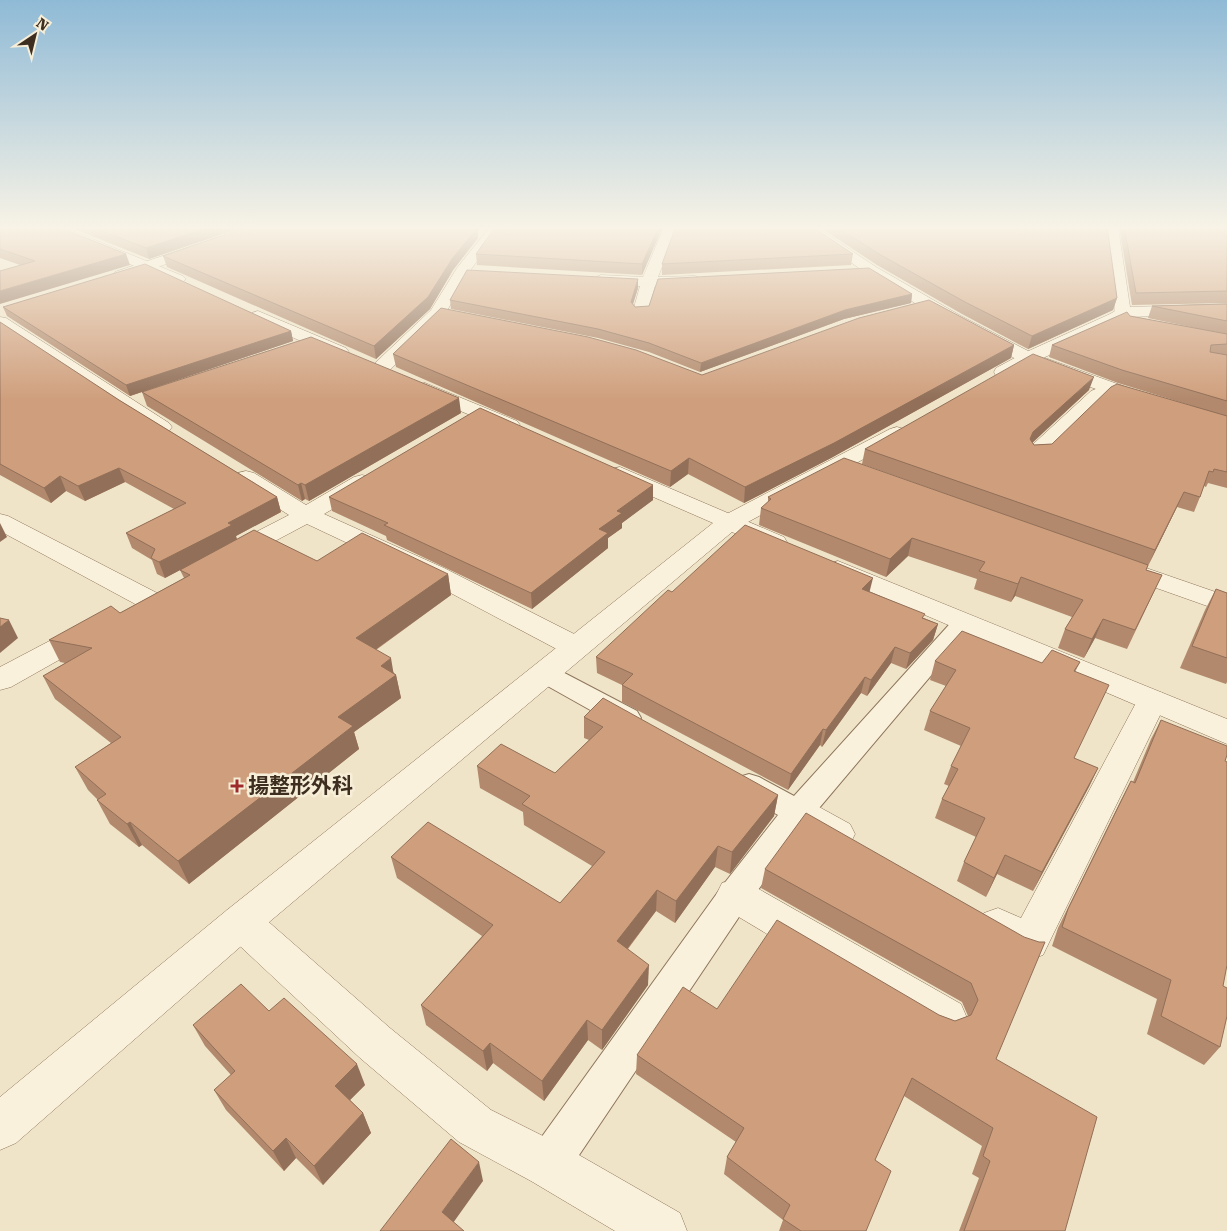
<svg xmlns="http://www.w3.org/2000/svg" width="1227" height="1231" viewBox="0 0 1227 1231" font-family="'Roboto Serif','Noto Sans JP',serif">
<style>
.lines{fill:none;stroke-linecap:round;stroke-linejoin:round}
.service-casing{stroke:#8d765c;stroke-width:2}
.minor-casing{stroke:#8d765c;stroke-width:1}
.tertiary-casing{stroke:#8d765c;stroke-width:1}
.service{fill:#faf1dc;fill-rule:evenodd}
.minor{fill:#faf1dc;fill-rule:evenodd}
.tertiary{fill:#faf1dc;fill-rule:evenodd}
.wall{fill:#b2896c}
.shaded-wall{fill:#916f58}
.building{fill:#cf9f7d;stroke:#916f58}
.poi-dot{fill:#9e2a2b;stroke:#f7eed8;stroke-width:2}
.labels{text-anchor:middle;stroke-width:5;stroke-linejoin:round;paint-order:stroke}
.near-poi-label{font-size:21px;font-weight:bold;fill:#3d2e20;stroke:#f7eed8;text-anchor:start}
</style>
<rect width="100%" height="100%" fill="#f0e4c8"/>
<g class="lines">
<defs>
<g id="service">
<path d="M964 614 972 617 976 622 972 627 809 820 747 905 563 1179 548 1185 533 1179 527 1164 533 1149 723 885 778 815 739 793 734 785 739 777 749 774 759 777 794 796 956 617Z"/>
<path d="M544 664 553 667 637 711 641 718 637 725 627 728 617 725 535 679 531 673 535 667Z"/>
</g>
<g id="minor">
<path d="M249 227H268L266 230 125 278H115L113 275 115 272Z"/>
<path d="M490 227H503L469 272 444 316 387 373 380 375 373 373 371 369 373 365 431 310 457 268Z"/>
<path d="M664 227H678L658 277 695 276 700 278 703 281 700 284 695 286H655L647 314H635L633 311 640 286 601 285 596 283 593 280 596 277 601 275 643 277Z"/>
<path d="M1105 227H1118L1130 307 1227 304V314L1127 317 1122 322 1034 362 1010 376 1003 378 996 376 994 372 996 368 1022 354 1110 314 1115 311Z"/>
<path d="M0 317 6 318 169 423 172 427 169 431 162 433 155 431 0 329Z"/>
<path d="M1110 383 1117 385 1120 389 1117 393 1105 399 1046 457 1038 458 1030 457 1027 452 1030 447 1091 391Z"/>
<path d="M897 427 904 429 907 433 904 437 737 528 728 530 719 528 716 523 719 518 890 429Z"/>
<path d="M246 471 254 473 306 505 354 477 362 475 370 477 373 482 370 487 324 514 444 568 586 640 590 647 586 654 576 656 566 654 426 580 307 524 243 558 234 561 225 558 221 553 225 548 289 515 238 483 235 478 238 473Z"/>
<path d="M0 514 8 516 157 593 160 599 157 605 147 607 137 605 0 531Z"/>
<path d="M1123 560 1227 596V613L1114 573 1110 568 1114 563Z"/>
<path d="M86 624 96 627 100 633 96 639 11 687 0 690V667L76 627Z"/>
<path d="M1152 690 1163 693 1167 701 1043 955 1029 960 1015 955 984 937 979 925 984 913 998 908 1021 918 1137 701 1141 693Z"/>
<path d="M798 798 810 802 850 824 855 834 850 844 837 848 824 844 786 822 781 812 786 802Z"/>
<path d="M735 879 748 883 961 1004 967 1018 961 1032 946 1038 931 1032 722 907 716 895 722 883Z"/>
<path d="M241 905 255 910 390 1028 491 1110 565 1147 680 1213 687 1231H615L531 1181 459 1142 360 1058 227 934 222 922 227 910Z"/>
</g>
<g id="tertiary">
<path d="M47 227H63L183 276 186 279 183 282H173L48 230Z"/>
<path d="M801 227H816L876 267 961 316 1034 354 1151 396 1154 400 1151 404 1144 406 1137 404 1022 362 949 324 866 273Z"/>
<path d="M258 311 346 348 349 352 346 356 340 357 334 356 252 319 250 316 252 313Z"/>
<path d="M425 383 517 421 520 425 517 429 510 431 503 429 418 393 415 389 418 385Z"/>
<path d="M620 467 784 537 787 542 784 547 775 549 766 547 732 532 255 934 16 1143 0 1150V1097L227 910 713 523 612 479 609 474 612 469Z"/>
<path d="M838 561 1227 719V744L829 574 825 569 829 564Z"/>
</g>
</defs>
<use href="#service" class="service-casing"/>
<use href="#minor" class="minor-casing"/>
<use href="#tertiary" class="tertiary-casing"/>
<use href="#service" class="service"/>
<use href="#minor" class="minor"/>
<use href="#tertiary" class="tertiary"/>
</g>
<g class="wall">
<path d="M0 226 130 265H20L0 258Z"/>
<path d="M67 226H246L149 259Z"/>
<path d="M250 226H488L472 227 478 238 453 270 430 309 376 359 167 267 163 256Z"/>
<path d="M663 226 642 275 477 265 476 254Z"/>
<path d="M818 226H1107L1117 298 1113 310 1028 349 962 314 877 265Z"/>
<path d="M1119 226H1227V303L1132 305Z"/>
<path d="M853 254 851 265 662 275V264Z"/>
<path d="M638 288 633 304 635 307 912 294 911 303 844 319 700 372 649 352 598 338 451 309 450 300Z"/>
<path d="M1227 304V488L1208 483 1206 487 1204 486 1200 497 1194 512 1177 507 1146 570 1162 575 1127 649 1095 638 1084 658 1058 648 1065 629 1072 617 1015 596 1011 602 974 589 977 579 908 556 886 577 759 525 761 508 768 502V497L1053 532 862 464 865 449 1089 390 1032 442 1034 445 1052 444 1196 407 1118 383 1049 357 1052 345 1130 316 1200 329 1148 318 1152 306Z"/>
<path d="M3 307 291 331 293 341 130 396 7 316Z"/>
<path d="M0 322 119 400 277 497 281 512 236 536 237 540 317 561 448 574 451 595 376 650 394 673 396 675 401 698 354 732 359 749 189 884 142 845 139 847 110 824 97 800H98L88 790 75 767 111 743 55 699 43 676 65 663 60 662 49 640 120 613 184 578 180 570 165 578 157 574 152 560 132 548 126 533 174 509 125 482 85 501 66 491 51 503 0 475Z"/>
<path d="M1014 345 1011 358 831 458 744 503 688 474 670 487 396 367 393 354 702 375Z"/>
<path d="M142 392 461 413 309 501 305 499 302 501 147 406Z"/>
<path d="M653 485V500L622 523V528L608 538V548L532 609 387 540 386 536 332 511 329 497Z"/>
<path d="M1216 589 1227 593V682L1226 684 1180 668 1205 610Z"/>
<path d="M672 592 870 593 924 618 938 624 933 640 906 669 891 663 867 696 861 693 822 747 820 745 788 790 622 702V685L597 673 596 657Z"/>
<path d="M935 661 1042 663 1080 662 1075 672 1074 758 1098 768 1033 891 997 874 986 897 957 881 964 862 976 837 935 818 942 799 949 786 944 784 951 766 961 746 924 730 930 711 946 686 930 680Z"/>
<path d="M584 717 778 795 774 816 730 874 715 867 675 923 656 911 628 949 648 985 602 1050 588 1040 544 1101 493 1063 487 1071 426 1025 421 1005 482 936 397 878 391 857 560 903 592 866 524 825 523 812 480 788 477 766 555 773 589 740 584 738Z"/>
<path d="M1161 720 1225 761 1223 986 1220 1047 1204 1065 1147 1034 1157 999 1052 946 1058 928 1121 800 1131 781 1133 782 1151 739Z"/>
<path d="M765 869 1024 937 996 1059 1065 1231H959L979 1178 972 1174 982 1146 904 1096 875 1160 866 1231H779L783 1220 724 1174 727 1157 736 1142 636 1074 637 1055 939 1015 955 1021 968 1016 962 1002 761 888Z"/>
<path d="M269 1011 365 1085 350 1100 363 1113 371 1133 323 1185 296 1158 284 1171 226 1110 214 1090 231 1075 205 1046 193 1025Z"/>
</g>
<g class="shaded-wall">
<path d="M212 226H246L149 259 146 248Z"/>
<path d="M659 226H663L642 275V264Z"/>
<path d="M478 227V238L453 270 430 309 376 359 374 346 452 259Z"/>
<path d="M126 254 130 265 0 304V291Z"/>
<path d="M638 279V288L631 310V302Z"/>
<path d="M912 294 911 303 844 319 700 372 701 363 845 310Z"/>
<path d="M1117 298 1113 310 1028 349 1032 336Z"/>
<path d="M291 331 293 341 130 396 126 385Z"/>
<path d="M1014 345 1011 358 831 458 744 503 745 487Z"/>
<path d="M1094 377 1089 390 1029 446 1030 439 1033 432Z"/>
<path d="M459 398 461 413 309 501 305 485Z"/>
<path d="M689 458 688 474 670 487 671 471Z"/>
<path d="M119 468 125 482 85 501 78 486Z"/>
<path d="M60 476 66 491 51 503 44 488Z"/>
<path d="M301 483 305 499 302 501 298 485Z"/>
<path d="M653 485V500L622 523V528L608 538V548L532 609 531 593 599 529 617 511Z"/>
<path d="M1184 492 1177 507 1148 566 1155 550Z"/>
<path d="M277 497 281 512 236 536 237 540 165 578 159 562 228 523Z"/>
<path d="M0 523 7 537 0 542Z"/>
<path d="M912 538 908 556 886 577 890 559Z"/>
<path d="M448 574 451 595 361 660 356 638Z"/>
<path d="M1021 577 1015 596 1011 602 1018 584Z"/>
<path d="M873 578 869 594 862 589Z"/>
<path d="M1103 619 1095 638 1084 658 1092 639Z"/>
<path d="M9 620 18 638 0 653V627Z"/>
<path d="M938 624 933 640 906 669 910 653Z"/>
<path d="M895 647 891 663 867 696 871 680Z"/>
<path d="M391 658 394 676 396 675 401 698 354 732 359 749 189 884 178 861 338 717 381 666Z"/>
<path d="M865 677 861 693 822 747 826 730Z"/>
<path d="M823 729 820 745 788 790 791 774Z"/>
<path d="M1098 768 1089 787 1033 891 1042 872Z"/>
<path d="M778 795 774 816 730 874 732 852Z"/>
<path d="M130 822 142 845 139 847 127 824Z"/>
<path d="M718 846 715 867 675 923 676 901Z"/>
<path d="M1005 855 997 874 986 897 994 878Z"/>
<path d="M657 890 656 911 617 962V941Z"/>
<path d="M649 965 648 985 602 1050V1030Z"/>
<path d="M587 1020 588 1040 544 1101 542 1081Z"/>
<path d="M490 1043 493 1063 487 1071 483 1051Z"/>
<path d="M357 1064 365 1085 344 1106 335 1086Z"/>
<path d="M363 1113 371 1133 323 1185 314 1166Z"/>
<path d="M286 1138 296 1158 284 1171 273 1151Z"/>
<path d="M479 1162 483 1181 448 1230 442 1212Z"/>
</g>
<g class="building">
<path d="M0 226H56L126 254 0 291V271L35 261 0 249Z"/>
<path d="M89 226H212L146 248Z"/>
<path d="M250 226H472L478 227 452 259 428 297 374 346 163 256Z"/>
<path d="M496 226H659L642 264 476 254Z"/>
<path d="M676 226H811L853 254 662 264Z"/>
<path d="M835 226H1107L1117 298 1032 336 965 302 879 254Z"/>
<path d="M1124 226H1227V291L1136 293Z"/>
<path d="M145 264 291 331 126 385 3 307Z"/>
<path d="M869 268 912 294 845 310 701 363 649 343 598 329 450 300 467 270 638 279 631 302 635 307 649 306 658 279Z"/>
<path d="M929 300 1014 345 834 443 745 487 689 458 671 471 393 354 441 308 588 337 636 350 702 375 859 318Z"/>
<path d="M1227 304V321L1152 306Z"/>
<path d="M1127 312 1130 316 1227 334V344L1211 345 1210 352 1227 355V401L1122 370 1052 345Z"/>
<path d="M0 322 119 400 277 497 228 523 232 525 159 562 151 558 155 549 126 533 186 503 119 468 78 486 60 476 44 488 0 464Z"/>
<path d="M311 337 459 398 305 485 301 483 298 485 142 392Z"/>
<path d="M1033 354 1094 377 1033 432 1030 439 1034 445 1052 444 1111 387 1117 384 1227 416V472L1214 469 1213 472 1209 471 1200 497 1184 492 1155 550 865 449Z"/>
<path d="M480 408 653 485 617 511 622 513 599 529 608 533 531 593 384 525 388 523 329 497Z"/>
<path d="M844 458 1148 565 1146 570 1162 575 1135 630 1103 619 1092 639 1065 629 1083 600 1021 577 1018 584 979 571 985 562 912 538 890 559 761 508 771 499 768 497Z"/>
<path d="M745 525 873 578 862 589 925 614 922 618 938 624 910 653 895 647 871 680 865 677 826 730 823 729 791 774 622 685 633 674 596 657 668 590 672 592Z"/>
<path d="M254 530 317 561 362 533 448 574 356 638 391 658 381 666 396 675 338 717 353 726 178 861 130 822 127 824 97 800 106 794 75 767 121 737 43 676 92 648 49 640 111 606 120 613 190 575 180 570Z"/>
<path d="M1216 589 1227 593V658L1192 646Z"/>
<path d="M0 618 9 620 0 627Z"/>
<path d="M962 631 1042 663 1052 650 1080 662 1074 671 1109 685 1074 758 1098 768 1042 872 1005 855 994 878 964 862 985 818 942 799 958 769 951 766 970 728 930 711 956 670 935 661Z"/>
<path d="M603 698 778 795 732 852 718 846 676 901 657 890 617 941 649 965 602 1030 587 1020 542 1081 490 1043 483 1051 421 1005 493 925 391 857 428 822 560 903 605 852 522 804 530 796 477 766 501 744 555 773 603 727 584 717Z"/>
<path d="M1161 720 1227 746V755L1225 761 1227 762V965L1223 986 1227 988V1016L1220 1047 1161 1016 1171 980 1062 927 1068 909 1131 781 1135 783Z"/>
<path d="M806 813 1024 937 1039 942H1045L996 1059 1097 1117 1065 1231H964L990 1161 983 1156 993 1128 912 1078 875 1160 891 1171 866 1231H801L783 1219 790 1205 727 1157 744 1128 637 1055 683 987 717 1009 777 920 939 1015 955 1021 971 1015 978 1000 971 983 765 869Z"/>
<path d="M241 984 269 1011 284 998 357 1064 335 1086 363 1113 314 1166 286 1138 273 1151 214 1090 235 1071 193 1025Z"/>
<path d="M451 1139 479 1162 442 1212 464 1231H380Z"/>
</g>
<linearGradient id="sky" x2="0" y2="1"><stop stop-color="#8fbad6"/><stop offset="0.57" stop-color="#f8f3e6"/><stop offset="1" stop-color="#f8f3e6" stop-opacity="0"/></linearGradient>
<rect width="1227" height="399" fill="url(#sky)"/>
<path class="poi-dot" d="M234.5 778.5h5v5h5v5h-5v5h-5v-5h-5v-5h5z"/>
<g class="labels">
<g class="near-poi-label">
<text x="248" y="793">揚整形外科</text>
</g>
</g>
<g transform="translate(35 35) rotate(35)" stroke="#f7eed8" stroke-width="4" paint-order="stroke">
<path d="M0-4L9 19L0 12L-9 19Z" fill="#3d2e20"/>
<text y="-8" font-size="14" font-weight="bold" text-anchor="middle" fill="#3d2e20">N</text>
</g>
</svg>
